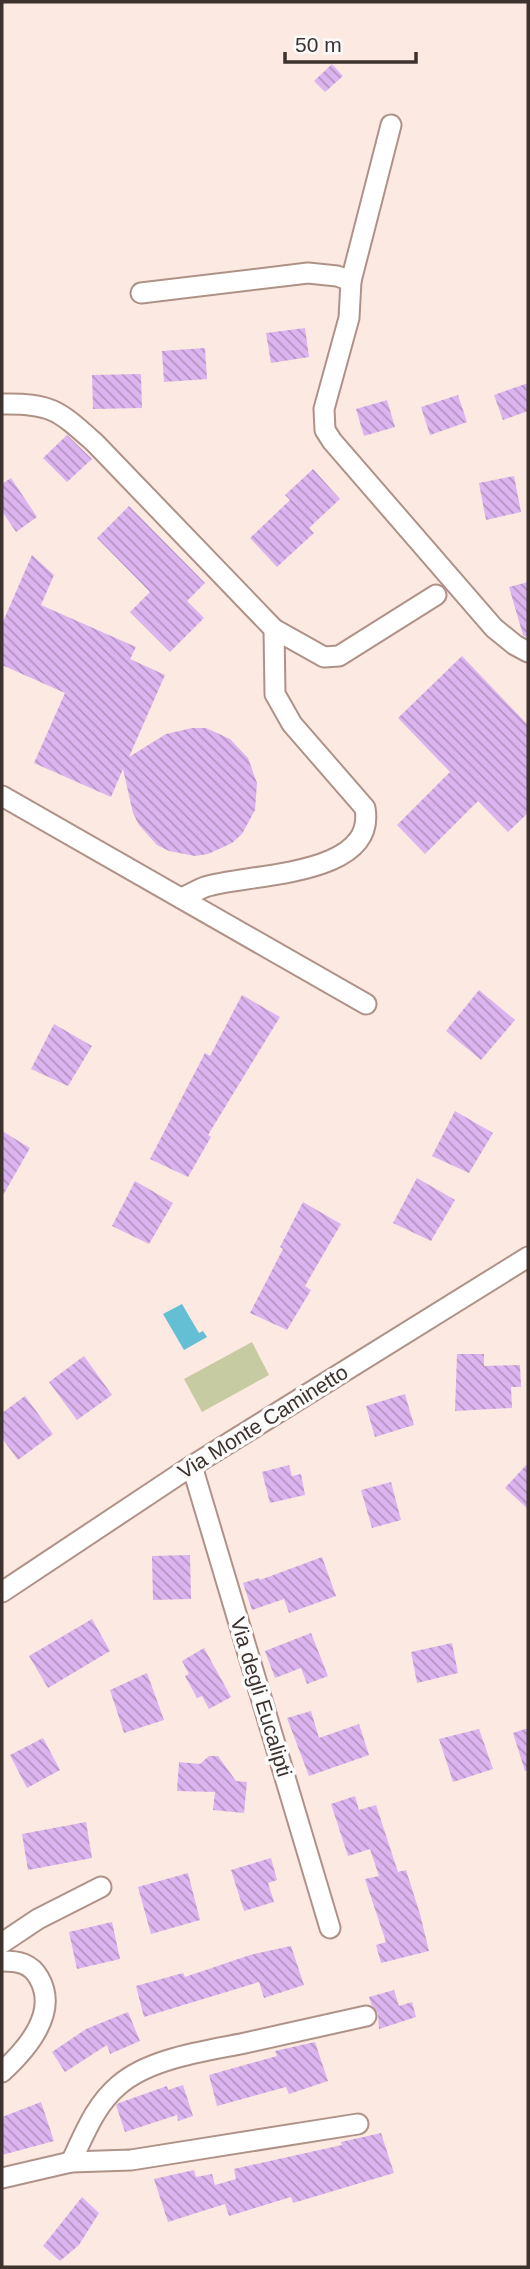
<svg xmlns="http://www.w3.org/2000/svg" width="530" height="2269" viewBox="0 0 530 2269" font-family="Helvetica,sans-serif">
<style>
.garden{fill:#c7cba2}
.water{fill:#64bed4}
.building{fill:url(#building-back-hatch)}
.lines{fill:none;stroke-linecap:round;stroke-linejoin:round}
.street-casing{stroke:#af9287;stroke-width:23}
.street{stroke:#fff;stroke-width:19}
.labels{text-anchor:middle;stroke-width:7;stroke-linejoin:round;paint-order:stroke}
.street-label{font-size:21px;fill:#3d322d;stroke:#fbfbfb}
</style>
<defs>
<pattern id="building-back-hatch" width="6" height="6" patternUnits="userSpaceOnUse" patternTransform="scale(1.75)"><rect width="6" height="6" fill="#dcb4ef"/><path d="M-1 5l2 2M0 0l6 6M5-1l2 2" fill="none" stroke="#b493c2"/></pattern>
</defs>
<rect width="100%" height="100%" fill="#fce9e2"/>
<path class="garden" d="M252 1342 269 1375 202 1412 184 1379Z"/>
<path class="water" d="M182 1304 199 1333 203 1331 207 1337 184 1350 163 1314Z"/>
<g class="building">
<path d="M332 64 343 76 325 92 314 81Z"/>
<path d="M305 328 309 357 271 363 266 333Z"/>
<path d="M205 348 207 379 164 382 162 351Z"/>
<path d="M141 374 142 408 93 409 92 375Z"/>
<path d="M528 383V411L503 420 494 395Z"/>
<path d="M458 395 467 422 430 435 421 407Z"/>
<path d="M387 400 395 427 364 436 356 409Z"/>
<path d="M67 435 92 459 67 482 43 458Z"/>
<path d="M313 469 340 499 309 528 314 533 277 567 250 538 290 500 285 495Z"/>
<path d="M514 476 521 512 486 520 479 483Z"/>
<path d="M11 478 37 517 16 532 2 511V484Z"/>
<path d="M129 506 205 583 187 601 204 618 170 652 130 612 150 592 97 538Z"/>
<path d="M32 555 54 575 41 605 136 647 130 659 165 675 129 757 166 734 192 728H206L230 739 248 758 257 783 255 810 242 834 232 843 208 854 195 856 169 851 157 845 139 825 133 813 123 769 111 797 34 763 65 693 2 665V624Z"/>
<path d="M528 582V638L523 635 509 587Z"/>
<path d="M462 656 528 725V813L508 832 478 801 425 854 397 825 450 772 398 718Z"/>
<path d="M479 990 515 1020 481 1060 446 1031Z"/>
<path d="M242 995 280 1017 208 1135 211 1137 188 1177 150 1159 205 1053 210 1056Z"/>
<path d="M54 1024 92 1046 68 1086 31 1069Z"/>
<path d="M455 1111 493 1133 469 1173 432 1156Z"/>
<path d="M2 1131 30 1148 2 1197Z"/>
<path d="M417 1178 455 1200 431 1241 393 1223Z"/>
<path d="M135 1181 173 1203 149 1244 112 1226Z"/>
<path d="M303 1202 341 1224 305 1286 311 1290 287 1330 250 1313 283 1249 280 1247Z"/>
<path d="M457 1354H484V1366L520 1365 521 1387H511L512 1408 455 1411Z"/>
<path d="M84 1356 112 1395 77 1420 49 1382Z"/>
<path d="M405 1394 414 1425 375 1437 366 1406Z"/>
<path d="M25 1396 53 1434 18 1460 2 1438V1413Z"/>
<path d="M528 1463V1509L505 1488Z"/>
<path d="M289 1465 292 1476 301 1474 305 1495 270 1503 262 1472Z"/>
<path d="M391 1482 401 1520 372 1528 361 1490Z"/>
<path d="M190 1555 191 1599 153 1600 152 1556Z"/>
<path d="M322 1557 336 1596 289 1613 284 1599 252 1610 243 1583 259 1578 260 1580Z"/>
<path d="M92 1619 110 1651 48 1688 29 1656Z"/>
<path d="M311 1633 328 1676 307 1684 301 1668 275 1678 265 1651Z"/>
<path d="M452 1643 458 1673 417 1683 411 1652Z"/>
<path d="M204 1648 231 1697 209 1709 202 1696 197 1698 185 1676 189 1674 182 1661Z"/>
<path d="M147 1673 164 1720 124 1733 110 1690Z"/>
<path d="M311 1711 319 1738 359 1724 369 1755 309 1776 287 1718Z"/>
<path d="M528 1728V1771H525L513 1733Z"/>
<path d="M479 1729 493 1769 453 1782 439 1739Z"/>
<path d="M43 1738 60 1770 27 1788 10 1755Z"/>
<path d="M209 1756H218L236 1781 247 1782 244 1813 213 1810 215 1792 177 1791 179 1762 200 1764Z"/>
<path d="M355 1796 359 1810 376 1805 398 1872 406 1870 420 1914 429 1951 381 1963 376 1945 386 1942 365 1879 379 1876 370 1849 348 1856 331 1804Z"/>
<path d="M86 1822 92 1858 28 1870 22 1834Z"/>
<path d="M271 1858 277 1880 268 1883 274 1902 244 1911 231 1870Z"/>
<path d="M188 1873 200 1920 151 1934 138 1887Z"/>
<path d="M112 1922 120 1959 77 1969 69 1932Z"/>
<path d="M291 1946 304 1985 264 1998 259 1982 144 2017 136 1986 183 1973 185 1977 250 1955Z"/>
<path d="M394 1990 399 2006 412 2002 416 2017 379 2029 378 2013 372 2006 369 1997Z"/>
<path d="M128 2012 140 2041 110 2054 107 2045 65 2072 52 2052 86 2029Z"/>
<path d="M315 2042 328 2081 289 2094 286 2087 217 2106 209 2075 277 2056 275 2051Z"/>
<path d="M183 2085 193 2116 178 2121 177 2115 125 2132 116 2105 119 2103 167 2086 168 2090Z"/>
<path d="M41 2102 54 2141 2 2155V2117Z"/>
<path d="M381 2133 394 2173 293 2203 291 2197 229 2216 225 2204 168 2222 154 2179 194 2170 196 2177 212 2174 215 2185 236 2179 234 2169 342 2145 341 2142Z"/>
<path d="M82 2197 99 2213 79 2245 60 2261 43 2246Z"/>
</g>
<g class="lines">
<defs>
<g id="street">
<path d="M391 125 351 281 349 318 324 409 325 430 332 441 494 628 515 645 528 652"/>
<path d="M141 293 308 273 337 276 351 281"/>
<path d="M2 404C52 403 59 411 95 443L274 629"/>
<path d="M2 796 366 1004"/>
<path d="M181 898C189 895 197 890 205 887 248 873 377 878 365 808L292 724 275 694 274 629 324 657 339 656 436 595"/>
<path d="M192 1466 330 1928"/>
<path d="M2 1592 187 1469 528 1257"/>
<path d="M2 1943 38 1919 101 1887"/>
<path d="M2 1961C18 1961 31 1963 39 1978 59 2013 27 2049 2 2072"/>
<path d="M71 2162C84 2135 95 2105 119 2085 150 2058 206 2051 245 2043 286 2034 326 2025 366 2016"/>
<path d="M2 2178 71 2162 131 2160 358 2124"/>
</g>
</defs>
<use href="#street" class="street-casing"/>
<use href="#street" class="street"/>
</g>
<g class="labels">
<g class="street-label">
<text transform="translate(263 1422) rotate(-32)" y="7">Via Monte Caminetto</text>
<text transform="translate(261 1697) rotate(73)" y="7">Via degli Eucalipti</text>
</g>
</g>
<rect width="530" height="2269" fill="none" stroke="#3d322d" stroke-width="7"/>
<path d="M285 52v10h131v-10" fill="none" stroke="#3d322d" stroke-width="3.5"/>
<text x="295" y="52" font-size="21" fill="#3d322d" stroke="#fbfbfb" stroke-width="5" paint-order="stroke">50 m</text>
</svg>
